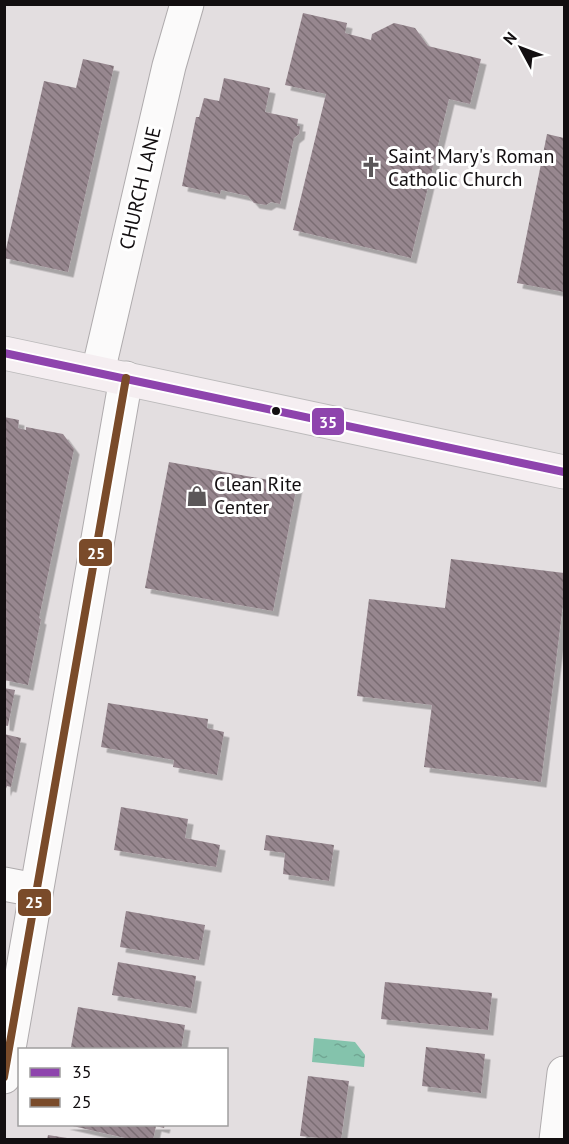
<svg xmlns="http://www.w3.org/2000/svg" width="569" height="1144" viewBox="0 0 569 1144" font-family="'PT Sans',sans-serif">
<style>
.water{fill:url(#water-ripples)}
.building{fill:url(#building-back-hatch);filter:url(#shadow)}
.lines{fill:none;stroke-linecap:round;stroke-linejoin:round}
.minor-casing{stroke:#afabad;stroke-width:35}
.major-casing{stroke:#bcbabb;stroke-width:35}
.minor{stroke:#fbfafa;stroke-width:33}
.major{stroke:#f5eef1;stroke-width:33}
.bus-1-casing{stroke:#fff;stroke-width:12}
.bus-2-casing{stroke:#fff;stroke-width:12}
.bus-1{stroke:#8e44ad;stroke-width:8}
.bus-2{stroke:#7a4b2a;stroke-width:8}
.bus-dot{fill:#120e10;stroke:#fff;stroke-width:2}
.labels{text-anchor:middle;stroke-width:6;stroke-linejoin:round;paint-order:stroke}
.poi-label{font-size:20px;fill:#120e10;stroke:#fff;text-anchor:start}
.street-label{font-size:20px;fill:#120e10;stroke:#fff}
.line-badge{stroke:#fff;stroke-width:2}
.badge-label{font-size:16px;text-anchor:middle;font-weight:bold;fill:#fff}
</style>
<defs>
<pattern id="water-ripples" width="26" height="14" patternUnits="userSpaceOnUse" patternTransform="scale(1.5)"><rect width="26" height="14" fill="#84c3ac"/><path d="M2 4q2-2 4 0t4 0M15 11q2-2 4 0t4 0" fill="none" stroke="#71a693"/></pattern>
<pattern id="building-back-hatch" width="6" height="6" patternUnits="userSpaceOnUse" patternTransform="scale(1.5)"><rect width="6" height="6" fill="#97878f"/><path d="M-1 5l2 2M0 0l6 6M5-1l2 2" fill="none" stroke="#7a6d73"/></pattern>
<filter id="shadow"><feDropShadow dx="5.5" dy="5.5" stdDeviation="0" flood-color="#0004"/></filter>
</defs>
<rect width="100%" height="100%" fill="#e3dee0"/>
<path class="water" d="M314 1038 355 1042 365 1055 364 1067 312 1062Z"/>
<g class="building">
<path d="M303 13 347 23 345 33 371 40 372 34 394 23 415 28 428 46 481 59 470 104 449 99 411 258 293 230 326 94 285 85Z"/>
<path d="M83 59 114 66 68 272 4 258 44 81 76 88Z"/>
<path d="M224 78 270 88 265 112 298 119 297 126H300L299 134 294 138 280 204 271 202 266 205 254 203 248 196 221 190 220 194 182 186 196 117H199L204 98 219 101Z"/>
<path d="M547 134 564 138V292L517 283Z"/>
<path d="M4 417 19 420 18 428 26 430V427L63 434 74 449 39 618 41 619 28 685 4 680Z"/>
<path d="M169 462 297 485 273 611 145 588Z"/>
<path d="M451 559 564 573V596L541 782 424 767 432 705 357 696 369 599 445 608Z"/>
<path d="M4 688 15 690 8 726 4 725Z"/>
<path d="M108 703 208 719 207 728 224 732 217 775 173 767 174 760 101 747Z"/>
<path d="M4 734 21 738 11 787 7 786 5 791Z"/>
<path d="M121 807 188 819 185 838 220 845 216 867 114 850Z"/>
<path d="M266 835 334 845 329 881 283 874 285 853 264 850Z"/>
<path d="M126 911 205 925 199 960 120 947Z"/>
<path d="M118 962 196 976 191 1008 112 995Z"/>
<path d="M385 982 492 993 488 1030 381 1019Z"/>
<path d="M78 1007 185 1025 181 1050H85L71 1047Z"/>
<path d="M426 1047 485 1054 481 1093 422 1086Z"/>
<path d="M308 1076 349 1081 341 1140 300 1136Z"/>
<path d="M64 1124H165L164 1128 156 1126 153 1140H134Z"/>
<path d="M48 1135 67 1138V1140H47Z"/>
</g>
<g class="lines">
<defs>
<g id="minor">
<path d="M98 372 169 66 187 4"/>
<path d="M4 884 35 890"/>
<path d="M4 1077 126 378"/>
<path d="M556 1140 564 1073"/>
</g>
<path id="major" d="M4 353 564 472"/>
</defs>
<use href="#minor" class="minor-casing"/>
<use href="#major" class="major-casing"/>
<use href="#minor" class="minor"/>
<use href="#major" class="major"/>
<defs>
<path id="bus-1" d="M4 353 564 472"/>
<path id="bus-2" d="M4 1077 126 378"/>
</defs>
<use href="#bus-1" class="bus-1-casing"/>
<use href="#bus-2" class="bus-2-casing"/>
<use href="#bus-1" class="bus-1"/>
<use href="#bus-2" class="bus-2"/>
</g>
<defs>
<symbol id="church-bare" viewBox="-9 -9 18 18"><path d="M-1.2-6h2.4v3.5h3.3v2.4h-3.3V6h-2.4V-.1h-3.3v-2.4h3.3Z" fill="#5b5759" stroke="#fff" stroke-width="2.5" paint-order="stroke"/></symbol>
<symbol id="shop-bare" viewBox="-9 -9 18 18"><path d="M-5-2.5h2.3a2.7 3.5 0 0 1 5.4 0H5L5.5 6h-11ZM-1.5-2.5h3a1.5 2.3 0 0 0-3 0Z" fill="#5b5759" stroke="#fff" stroke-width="2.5" paint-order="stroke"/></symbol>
</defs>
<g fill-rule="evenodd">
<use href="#church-bare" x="356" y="152" width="30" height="30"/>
<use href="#shop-bare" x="182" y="481" width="30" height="30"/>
</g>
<circle class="bus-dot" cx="276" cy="411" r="5"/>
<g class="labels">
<g class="poi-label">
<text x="388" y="163">Saint Mary's Roman<tspan x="388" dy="23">Catholic Church</tspan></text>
<text x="214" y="491">Clean Rite<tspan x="214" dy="23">Center</tspan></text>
</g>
<g class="street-label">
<text transform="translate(140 188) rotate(-77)" y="7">CHURCH LANE</text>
</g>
</g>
<g class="line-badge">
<rect x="311" y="407" width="34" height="29" rx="6" fill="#8e44ad"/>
<rect x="78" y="538" width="35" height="29" rx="6" fill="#7a4b2a"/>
<rect x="17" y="888" width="35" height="29" rx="6" fill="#7a4b2a"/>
</g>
<g class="badge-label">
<text x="328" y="428">35</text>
<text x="96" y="559">25</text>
<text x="34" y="908">25</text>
</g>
<rect width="569" height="1144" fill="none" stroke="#120e10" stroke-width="12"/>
<rect x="18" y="1048" width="210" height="78" fill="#ffffff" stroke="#a09f9f" stroke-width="1.5"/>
<rect x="30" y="1068" width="30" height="9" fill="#8e44ad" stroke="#a09f9f" stroke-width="1.5"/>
<text x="72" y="1078" font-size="18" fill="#120e10">35</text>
<rect x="30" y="1098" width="30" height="9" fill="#7a4b2a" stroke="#a09f9f" stroke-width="1.5"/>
<text x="72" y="1108" font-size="18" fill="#120e10">25</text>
<g transform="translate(521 48) rotate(311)" stroke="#ffffff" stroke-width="4.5" paint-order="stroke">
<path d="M0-4.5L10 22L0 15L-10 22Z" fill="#120e10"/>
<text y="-9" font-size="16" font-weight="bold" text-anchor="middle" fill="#120e10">N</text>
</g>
</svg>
